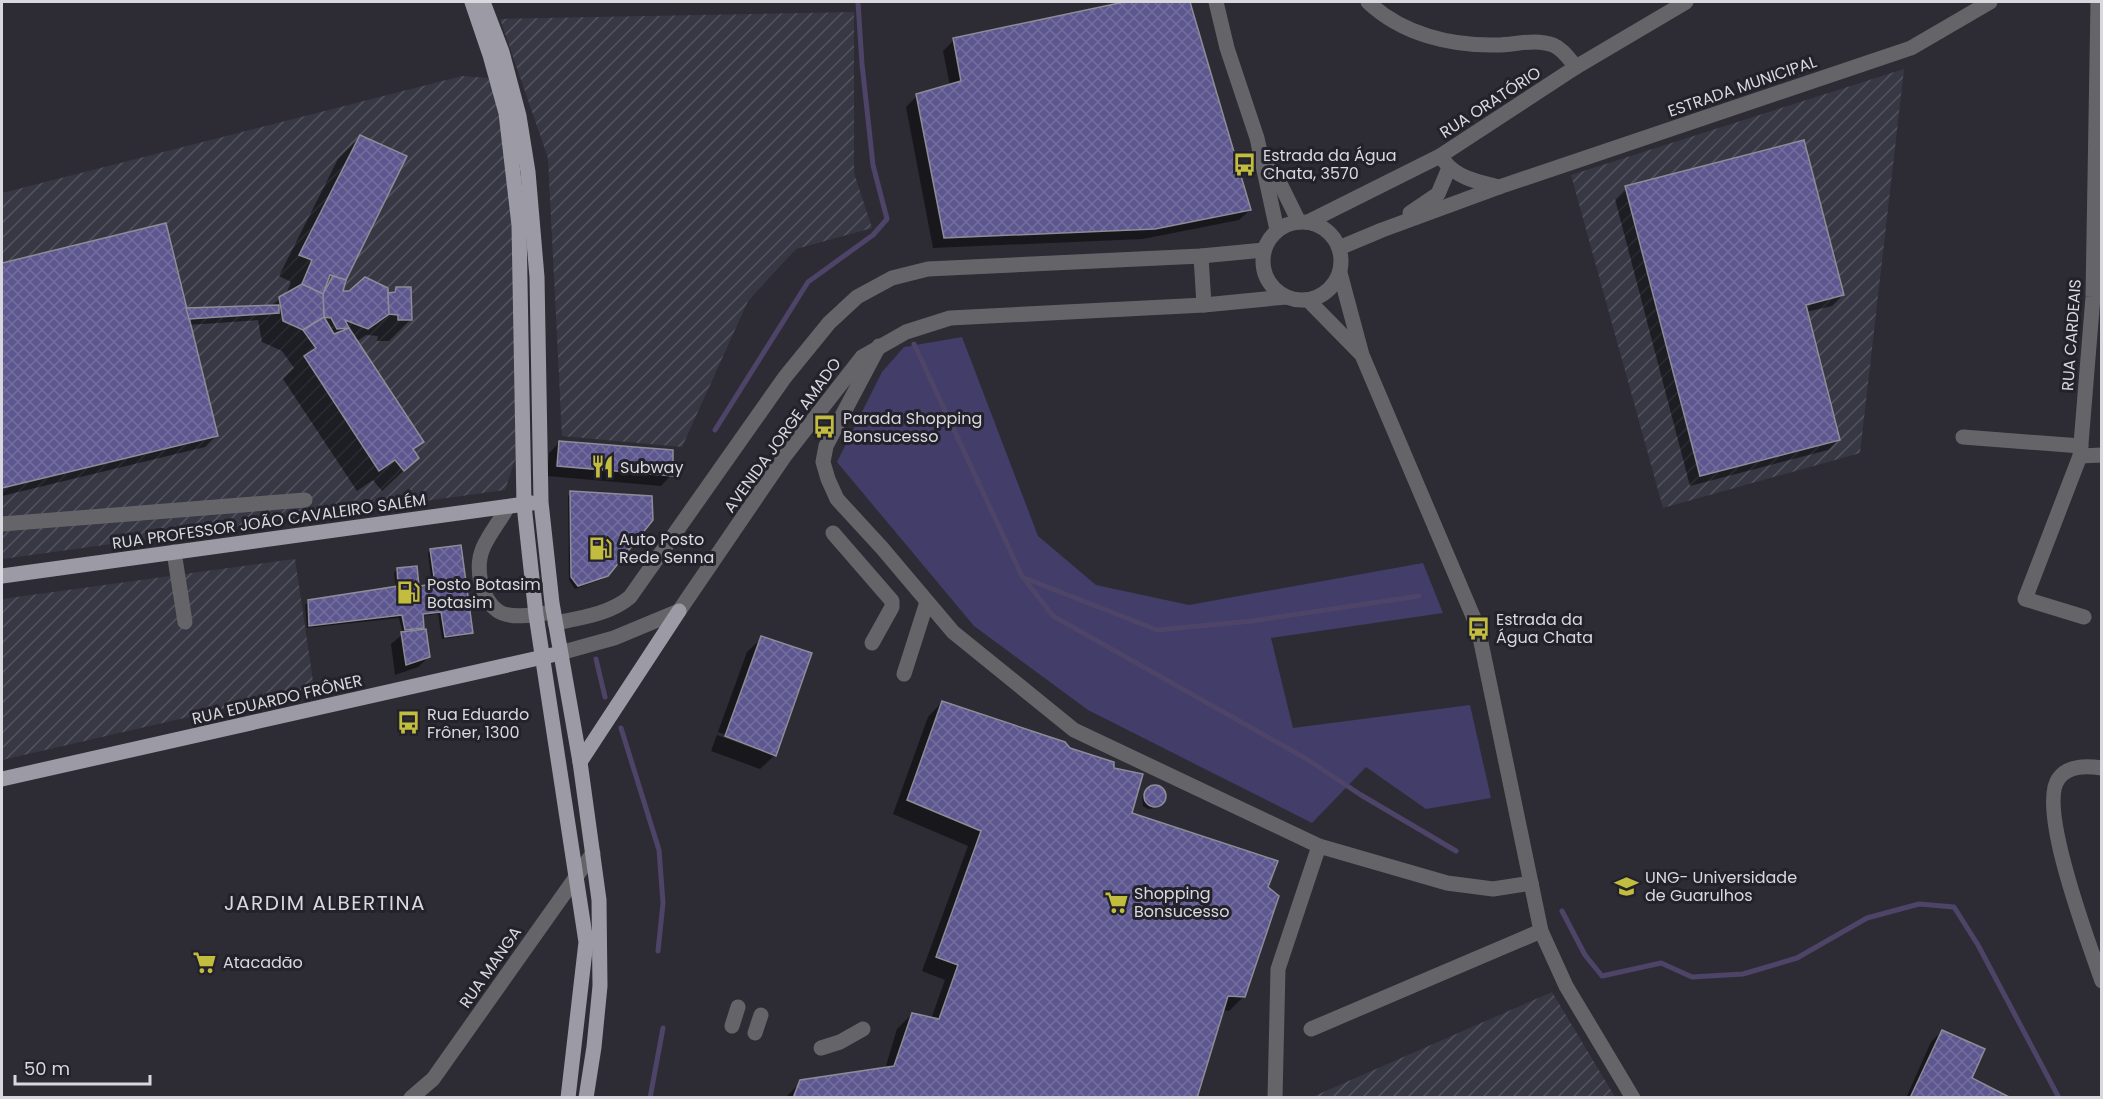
<svg xmlns="http://www.w3.org/2000/svg" width="2103" height="1099" viewBox="0 0 2103 1099" font-family="Poppins,sans-serif">
<style>
.industrial{fill:url(#industrial-furrows)}
.green{fill:#423d69}
.shadow{fill:#0007;fill-rule:evenodd}
.lines{fill:none;stroke-linecap:round;stroke-linejoin:round}
.stream{stroke:#4d4468;stroke-width:5}
.building{fill:url(#building-cross-hatch);stroke:#8d8c97;stroke-width:1.5}
.minor{stroke:#656569;stroke-width:15}
.major{stroke:#9c9ba5;stroke-width:15}
.labels{text-anchor:middle;stroke-width:6;stroke-linejoin:round;paint-order:stroke}
.street-label{font-size:16px;fill:#d8d8de;stroke:#23222b}
.poi-label{font-size:16px;fill:#d8d8de;stroke:#23222b;text-anchor:start}
.quarter-label{font-size:20px;letter-spacing:1.5px;fill:#d8d8de;stroke:#23222b}
</style>
<defs>
<pattern id="industrial-furrows" width="10" height="10" patternUnits="userSpaceOnUse" patternTransform="scale(1.5)"><rect width="10" height="10" fill="#383845"/><path d="M-1 1l2-2M0 10L10 0M9 11l2-2" fill="none" stroke="#54545f"/></pattern>
<pattern id="building-cross-hatch" width="8" height="8" patternUnits="userSpaceOnUse" patternTransform="scale(1.5)"><rect width="8" height="8" fill="#5d578f"/><path d="M0 0l8 8M0 8l8-8" fill="none" stroke="#746e9e"/></pattern>
</defs>
<rect width="100%" height="100%" fill="#2d2c35"/>
<g class="industrial">
<path d="M854 12V173L872 228 796 249 748 301 682 447 562 436 548 158 500 19Z"/>
<path d="M1904 69 1860 453 1663 508 1571 175Z"/>
<path d="M462 76 488 78 495 91 502 121 512 219 516 457 505 490 2 559V193Z"/>
<path d="M295 559 314 688 2 760V599Z"/>
<path d="M1552 992 1615 1097H1312Z"/>
</g>
<path class="green" d="M962 337 1038 536 1096 585 1189 605 1423 563 1443 613 1271 638 1293 728 1470 705 1491 798 1426 809 1366 767 1312 823 1088 710 974 626 837 462 882 372 904 347Z"/>
<g class="shadow">
<path d="M1131 2H1188L1250 210 1239 220 1143 239 933 248 906 107 917 96 950 86 943 51 954 40Z"/>
<path d="M360 137 405 157 340 293 391 294 396 288 410 320 389 341H377L378 336 366 335 356 342 422 442 413 451 417 458 382 491 373 480 357 491 283 379 294 368 282 351 262 342 258 320 189 325 216 436 205 447 2 496V265L165 225 185 309 271 306 286 294 291 282 279 276 338 159ZM329 273 335 275 325 292 322 290Z"/>
<path d="M1626 188 1843 295 1832 306 1806 312 1839 439 1828 450 1690 486 1615 199Z"/>
<path d="M560 442 671 475 661 486 547 476 549 453Z"/>
<path d="M571 493 607 575 603 579 575 589 569 580 568 496Z"/>
<path d="M431 550 472 632 469 635 442 639 438 614 421 616 422 627 418 632 429 657 418 667 395 675 391 644 403 634 399 618 307 628 305 605 308 602 396 588 394 573 397 570 418 588 432 586 428 553Z"/>
<path d="M762 638 775 755 760 769 711 751 747 652ZM718 732 769 751V754L717 735Z"/>
<path d="M942 702 1070 749 1112 769 1130 814 1266 887 1244 996 1229 1011 1222 1010 1195 1098H785L801 1082 885 1069 897 1029 912 1014 931 1019 945 980 922 971 968 846 893 814 928 717Z"/>
<path d="M1155 787 1163 792 1164 798 1157 808 1148 809 1143 806 1142 797 1149 789Z"/>
<path d="M1942 1031 1970 1079 2009 1098H1906L1931 1042Z"/>
</g>
<g class="lines">
<g class="stream">
<path d="M914 344 1022 576 1053 616 1305 758 1361 795 1456 851"/>
<path d="M715 430 808 282 873 235 887 219 873 165 862 64 858 2"/>
<path d="M1022 577 1157 630 1252 621 1419 596"/>
<path d="M596 659 605 697"/>
<path d="M621 728 659 850 663 903 658 951"/>
<path d="M1562 911 1585 955 1602 976 1661 963 1692 977 1743 974 1797 958 1867 918 1919 904 1954 907 1978 945 2059 1098"/>
<path d="M650 1098 663 1028"/>
</g>
</g>
<g class="building">
<path d="M1124 2H1190L1251 210 1155 229 944 238 916 94 961 81 953 38Z"/>
<path d="M360 135 407 156 346 280 330 275 323 294 302 284 312 260 299 255Z"/>
<path d="M1804 140 1844 295 1806 305 1840 440 1700 476 1625 186Z"/>
<path d="M166 223 218 436 2 488V263Z"/>
<path d="M333 276 346 280 343 291H349L365 277 388 288 389 314 368 329 345 320 349 328 337 329 331 318 324 317 323 294Z"/>
<path d="M302 284 323 294 324 317 303 330 283 321 279 297Z"/>
<path d="M396 287H411L412 320H398V315L389 314 388 293 395 292Z"/>
<path d="M279 305V313L189 319 186 308Z"/>
<path d="M324 317 334 334 349 328 424 442 413 449 419 458 404 471 395 460 379 471 304 356 316 348 303 330Z"/>
<path d="M559 441 673 450V476L557 466Z"/>
<path d="M570 491 652 496 653 520 608 576 578 586 571 577Z"/>
<path d="M461 545 473 633 445 637 441 612 423 614 424 628 405 630 402 615 309 626 308 600 398 586 397 568 417 566 419 586 435 584 430 549Z"/>
<path d="M426 629 430 657 406 665 401 632Z"/>
<path d="M761 636 812 653 776 756 725 736Z"/>
<path d="M942 701 1065 742 1070 748 1114 762V768L1143 774 1132 813 1278 861 1268 887 1279 896 1245 997 1228 996 1197 1098H793L800 1080 894 1066 912 1013 939 1019 958 965 936 957 981 831 907 800Z"/>
<circle cx="1155" cy="796" r="11"/>
<path d="M1942 1030 1985 1049 1972 1078 2011 1098H1910Z"/>
</g>
<g class="lines">
<g class="minor">
<path d="M1216 2 1227 48 1257 138 1277 230"/>
<path d="M1368 2C1402 34 1450 46 1497 45 1515 45 1535 38 1553 45 1563 49 1569 59 1576 67"/>
<path d="M1267 157 1299 222"/>
<path d="M1444 161C1457 178 1478 182 1499 187"/>
<path d="M1410 213 1438 194 1449 168"/>
<circle cx="1302" cy="261" r="39"/>
<path d="M1308 222 1440 156 1576 67 1686 2"/>
<path d="M1339 248 1382 230 1499 187 1911 48 1990 2"/>
<path d="M1201 256 1204 305"/>
<path d="M1340 273 1362 355 1478 628 1541 931 1566 986 1633 1098"/>
<path d="M1308 300 1360 353"/>
<path d="M879 346 826 446 823 462 828 479 837 499 882 548 953 632 1074 730 1319 846 1447 883 1493 889 1531 883"/>
<path d="M1963 437 2081 446"/>
<path d="M2080 456 2102 455"/>
<path d="M507 508C500 521 489 534 483 548 475 567 480 598 498 611 511 620 539 614 553 612"/>
<path d="M2 524 305 500"/>
<path d="M833 533 892 601V607L872 643"/>
<path d="M174 552 185 622"/>
<path d="M2084 617 2025 599 2080 456 2093 297 2098 2"/>
<path d="M555 623C580 618 610 614 630 597L785 377 829 323 857 297 892 278 928 269 1201 256 1264 250"/>
<path d="M560 653 614 638 679 611 784 457 862 357 906 332 950 318 1204 305 1286 297"/>
<path d="M904 674 927 602"/>
<path d="M2102 768C2087 766 2069 765 2059 778 2036 806 2090 946 2102 981"/>
<path d="M732 1026 738 1007"/>
<path d="M1311 1029 1541 931"/>
<path d="M755 1033 761 1015"/>
<path d="M821 1048 840 1042 863 1029"/>
<path d="M411 1098 433 1079 593 853"/>
<path d="M1275 1098 1278 969 1319 846"/>
</g>
<g class="major">
<path d="M472 2 490 55 506 113 519 225 524 505 536 615 586 942 568 1098"/>
<path d="M483 2 502 52 519 116 528 172 537 277 541 502 552 603 580 762 599 900 600 986 594 1047 586 1098"/>
<path d="M2 576 532 503"/>
<path d="M580 762 679 611"/>
<path d="M2 779 552 655"/>
</g>
</g>
<defs>
<symbol id="bus-bare" viewBox="-9 -9 18 18"><path d="M-5-6H5V4H4V6H2V4H-2V6H-4V4H-5ZM-3.5-4V0h7V-4ZM-3.5 1.2v1.5H-2V1.2ZM2 1.2v1.5H3.5V1.2Z" fill="#c2bd3f" stroke="#23222b" stroke-width="2.5" paint-order="stroke"/></symbol>
<symbol id="restaurant-bare" viewBox="-9 -9 18 18"><path d="M-5-6h1v4h1v-4h1v4h1v-4h1v5L-1.5 .5V6h-2V.5L-5-1ZM5-6V6H3V1.5H1.5Q1.5-4 5-6Z" fill="#c2bd3f" stroke="#23222b" stroke-width="2.5" paint-order="stroke"/></symbol>
<symbol id="fuel-bare" viewBox="-9 -9 18 18"><path d="M-5.5-6h7V0h2V4h1.3V-2.5L3-4.5l.8-.8L6-3V5H2.5V1h-1V6h-7ZM-4.2-4.7v3.2H.2V-4.7Z" fill="#c2bd3f" stroke="#23222b" stroke-width="2.5" paint-order="stroke"/></symbol>
<symbol id="university-bare" viewBox="-9 -9 18 18"><path d="M0-5L7-2L0 1L-7-2ZM-4 1L0 2.5L4 1V4Q0 6-4 4Z" fill="#c2bd3f" stroke="#23222b" stroke-width="2.5" paint-order="stroke"/></symbol>
<symbol id="supermarket-bare" viewBox="-9 -9 18 18"><path d="M-6-5.5h2.5l.6 2H6L4.5 2H-2.5L-4.4-4H-6ZM-1.5 3.2a1.3 1.3 0 1 0 .1 0ZM3 3.2a1.3 1.3 0 1 0 .1 0Z" fill="#c2bd3f" stroke="#23222b" stroke-width="2.5" paint-order="stroke"/></symbol>
</defs>
<g fill-rule="evenodd">
<use href="#bus-bare" x="1228" y="148" width="33" height="33"/>
<use href="#bus-bare" x="808" y="410" width="33" height="33"/>
<use href="#restaurant-bare" x="586" y="450" width="33" height="33"/>
<use href="#fuel-bare" x="584" y="532" width="33" height="33"/>
<use href="#fuel-bare" x="392" y="576" width="33" height="33"/>
<use href="#bus-bare" x="1462" y="612" width="33" height="33"/>
<use href="#bus-bare" x="392" y="706" width="33" height="33"/>
<use href="#university-bare" x="1610" y="870" width="33" height="33"/>
<use href="#supermarket-bare" x="1100" y="886" width="33" height="33"/>
<use href="#supermarket-bare" x="188" y="946" width="33" height="33"/>
</g>
<g class="labels">
<g class="street-label">
<text transform="translate(1742 86) rotate(-19)" y="6">ESTRADA MUNICIPAL</text>
<text transform="translate(1490 102) rotate(-33)" y="6">RUA ORATÓRIO</text>
<text transform="translate(2071 335) rotate(-86)" y="6">RUA CARDEAIS</text>
<text transform="translate(782 435) rotate(-54)" y="6">AVENIDA JORGE AMADO</text>
<text transform="translate(269 521) rotate(-8)" y="6">RUA PROFESSOR JOÃO CAVALEIRO SALÉM</text>
<text transform="translate(277 699) rotate(-13)" y="6">RUA EDUARDO FRÔNER</text>
<text transform="translate(490 967) rotate(-55)" y="6">RUA MANGA</text>
</g>
<g class="poi-label">
<text x="1263" y="161">Estrada da Água<tspan x="1263" dy="18">Chata, 3570</tspan></text>
<text x="843" y="424">Parada Shopping<tspan x="843" dy="18">Bonsucesso</tspan></text>
<text x="620" y="473">Subway</text>
<text x="619" y="545">Auto Posto<tspan x="619" dy="18">Rede Senna</tspan></text>
<text x="427" y="590">Posto Botasim<tspan x="427" dy="18">Botasim</tspan></text>
<text x="1496" y="625">Estrada da<tspan x="1496" dy="18">Água Chata</tspan></text>
<text x="427" y="720">Rua Eduardo<tspan x="427" dy="18">Frôner, 1300</tspan></text>
<text x="1645" y="883">UNG- Universidade<tspan x="1645" dy="18">de Guarulhos</tspan></text>
<text x="1134" y="899">Shopping<tspan x="1134" dy="18">Bonsucesso</tspan></text>
<text x="223" y="968">Atacadão</text>
</g>
<g class="quarter-label">
<text x="325" y="910">JARDIM ALBERTINA</text>
</g>
</g>
<rect width="2103" height="1099" fill="none" stroke="#d8d8de" stroke-width="6"/>
<path d="M15 1075v9h135v-9" fill="none" stroke="#d8d8de" stroke-width="3"/>
<text x="24" y="1075" font-size="18" fill="#d8d8de" stroke="#23222b" stroke-width="4.5" paint-order="stroke">50 m</text>
</svg>
